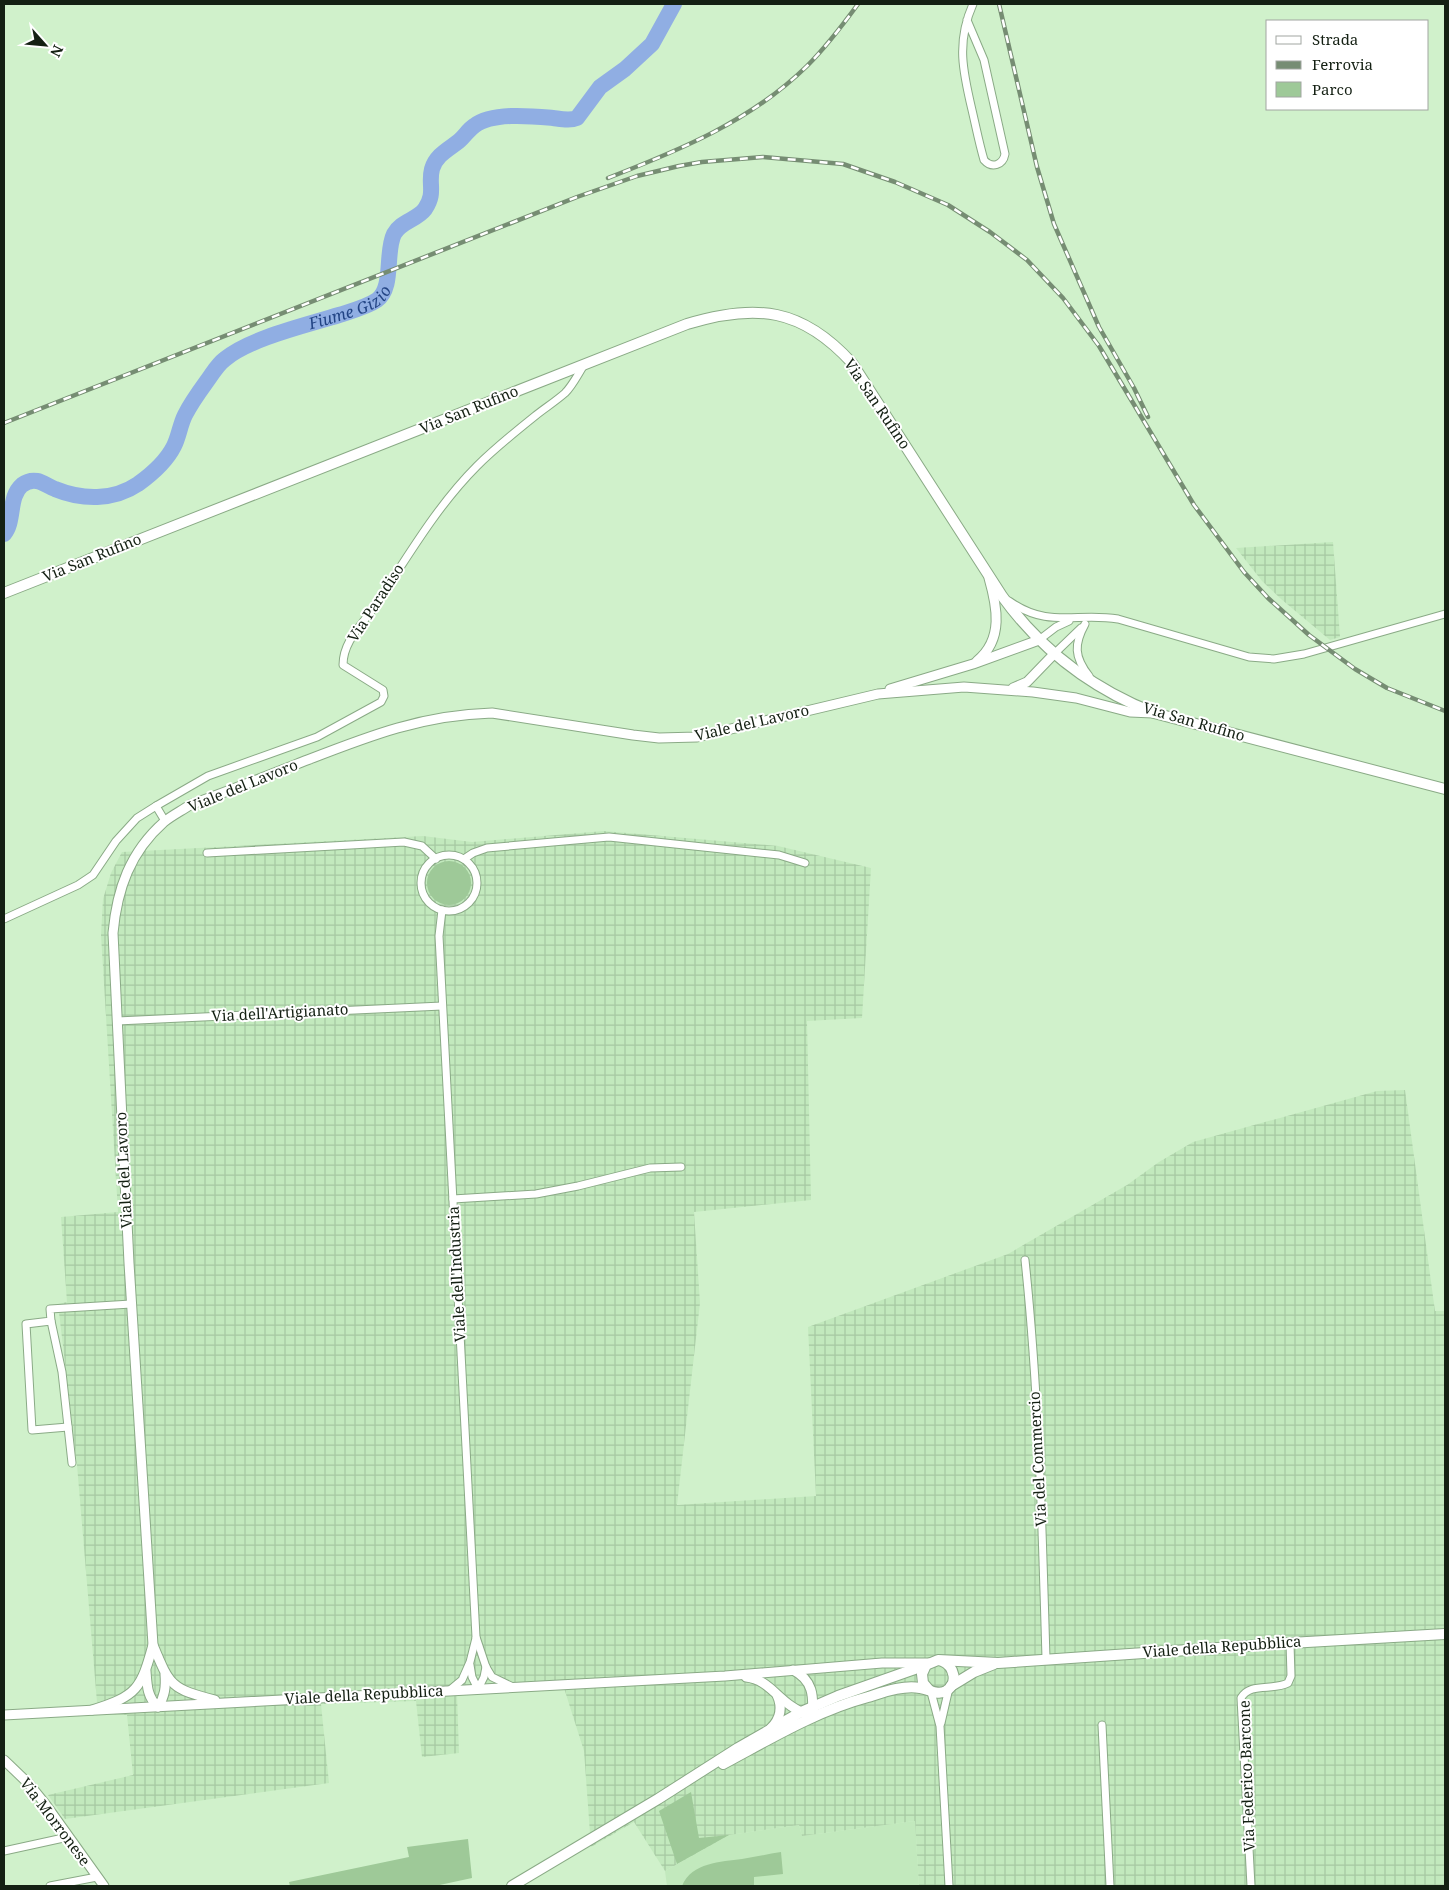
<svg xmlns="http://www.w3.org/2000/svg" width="1449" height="1890" viewBox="0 0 1449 1890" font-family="'Noto Serif',serif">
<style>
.built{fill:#c2e9bd}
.industrial{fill:url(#industrial-grid)}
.green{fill:#9ec998}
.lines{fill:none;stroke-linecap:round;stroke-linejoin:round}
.river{stroke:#90aee3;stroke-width:16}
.minor-casing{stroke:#8aaa86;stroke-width:9}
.tertiary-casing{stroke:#8aaa86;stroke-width:11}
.secondary-casing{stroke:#8aaa86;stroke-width:12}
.minor{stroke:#fff;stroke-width:7}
.tertiary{stroke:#fff;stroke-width:9}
.secondary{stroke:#fff;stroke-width:10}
.rail-casing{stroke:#768d73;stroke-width:4.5}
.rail{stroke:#fff;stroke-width:2.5;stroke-dasharray:8;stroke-linecap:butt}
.labels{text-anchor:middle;stroke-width:4;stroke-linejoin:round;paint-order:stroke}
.street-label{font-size:15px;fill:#142013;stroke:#fff}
.water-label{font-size:16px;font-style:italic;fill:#224484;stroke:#fff}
</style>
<defs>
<pattern id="industrial-grid" width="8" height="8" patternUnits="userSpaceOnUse" patternTransform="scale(1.25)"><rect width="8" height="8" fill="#c2e9bd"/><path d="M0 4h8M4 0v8" fill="none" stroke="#a6c8a2"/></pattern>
</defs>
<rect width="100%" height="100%" fill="#d0f1cb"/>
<path class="built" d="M915 1821 919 1886H667L665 1871 729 1835 799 1825 802 1836Z"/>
<g class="industrial">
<path d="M1333 542 1340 637 1330 640 1281 599 1262 581 1236 548Z"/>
<path d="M604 831 778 846 871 868 862 1018 807 1021 811 1200 694 1212 700 1303 677 1505 816 1496 808 1327 1008 1254 1127 1185 1159 1162 1193 1142 1377 1091 1405 1090 1435 1311H1445V1886H919L915 1821 802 1836 799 1825 729 1835 665 1871 634 1822 591 1847 584 1751 564 1688 457 1694 459 1753 422 1757 416 1701 321 1704 329 1783 65 1819 48 1795 133 1775 127 1715 98 1714 77 1465 58 1304 67 1302 61 1217 118 1212 101 935 103 899 111 873 122 852 423 836 472 842Z"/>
</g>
<g class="green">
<circle cx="449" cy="883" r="22"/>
<path d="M691 1792 699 1838 729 1835 677 1864 659 1811Z"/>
<path d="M468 1839 472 1878 435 1886H290L289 1882 409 1857 407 1847Z"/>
<path d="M781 1852 783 1874 754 1877V1886H682C692 1862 721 1862 742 1859 755 1857 768 1854 781 1852Z"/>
</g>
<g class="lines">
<path class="river" id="s1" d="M4 534C15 521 8 497 22 485 26 482 31 480 37 481 43 482 49 487 55 489 82 500 113 501 138 484 152 474 166 462 174 446 179 436 180 425 185 415 191 403 199 392 207 381 213 373 217 365 225 359 250 338 307 325 339 315 351 311 367 307 377 300 394 288 385 252 394 234 401 221 417 220 425 209 436 193 428 184 432 169 436 155 449 149 459 141 465 136 468 130 474 126 492 112 531 116 553 118 561 119 570 121 577 118L600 87 625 69 652 44 674 4"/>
<defs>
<g id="minor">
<path d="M967 20 984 60 1005 154C1003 165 992 169 984 160 979 143 976 127 972 110 963 72 956 42 973 4"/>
<path d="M1009 601C1049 629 1076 612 1118 619L1249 657 1274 659 1304 654 1445 614"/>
<path d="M1085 624C1074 644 1074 657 1089 676"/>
<path d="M1039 640 1056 627 1069 621"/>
<path d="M1054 654 1081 628"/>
<path d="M156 806 165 821"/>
<path d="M207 853 404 842 422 846 436 859"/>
<circle cx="449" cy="883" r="28"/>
<path d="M464 859 473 853 487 848 609 837 779 855 805 863"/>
<path d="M442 910 439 936 476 1637 486 1667 492 1677 513 1687"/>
<path d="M4 919 78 885 93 875 116 841 137 818 156 806 208 776 317 737 381 702 384 696 383 690 343 665C343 641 362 625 375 606 407 558 436 507 477 466 495 448 515 432 535 416 545 408 556 401 565 393 573 385 578 374 584 365"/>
<path d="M117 1021 442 1006"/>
<path d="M453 1199 536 1194 578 1186 650 1168 681 1167"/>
<path d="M1025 1260C1039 1393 1042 1526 1046 1658"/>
<path d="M51 1321 62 1372 72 1463"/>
<path d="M68 1427 32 1430 26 1324 51 1321 50 1309 131 1304"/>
<path d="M470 1665 472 1677 478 1689"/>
<path d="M478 1689 484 1677 486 1667"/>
<path d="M450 1690 462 1680 470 1662 476 1638"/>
<path d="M931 1692 940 1726 949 1886"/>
<path d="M941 1723 949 1688"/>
<path d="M1102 1725 1110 1886"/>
<path d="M4 1851 68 1837"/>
<path d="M50 1886 97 1877"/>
<path d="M1251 1886 1241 1698C1250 1682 1272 1691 1288 1683L1291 1676 1290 1643"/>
</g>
<g id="tertiary">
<path d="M977 661C1004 639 997 606 989 578"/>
<path d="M1013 688 1027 682 1054 654"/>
<path d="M890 689 973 664 1039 640"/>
<path d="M153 1645C170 1686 171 1689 215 1700"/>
<path d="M146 1671C147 1685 147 1697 158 1707"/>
<path d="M746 1677C766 1679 775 1695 791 1706 798 1711 805 1714 812 1717 814 1696 813 1680 793 1670"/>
<path d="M158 1707C165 1696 166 1687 165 1674"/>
<path d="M92 1710C137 1696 141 1689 153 1645L129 1263 113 933C117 889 130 852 164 822 171 816 181 811 190 805 226 792 262 778 297 764 364 738 419 715 492 713L633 735 659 738 697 737 878 694 964 687 1033 692 1076 698 1130 712 1153 713"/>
<path d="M4 1715 725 1676 882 1663H929"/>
<path d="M771 1728C780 1719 783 1708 777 1695"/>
<path d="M4 1760 29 1784 46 1805 104 1886"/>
</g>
<g id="secondary">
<path d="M4 593 687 324C756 303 802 308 852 363L1002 596C1041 650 1093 689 1154 713L1445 789"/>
<path d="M951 1686 974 1672 994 1664"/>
<path d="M929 1690 923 1683 922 1674 926 1665 938 1660 998 1663 1290 1643 1445 1634"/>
<path d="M723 1764C770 1739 816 1711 868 1697 884 1692 903 1685 920 1688 929 1689 937 1696 946 1691 959 1683 954 1666 942 1661"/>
<path d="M512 1886 658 1799 738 1748 801 1712 838 1696 926 1665"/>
</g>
</defs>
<use href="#minor" class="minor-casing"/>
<use href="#tertiary" class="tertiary-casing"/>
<use href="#secondary" class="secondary-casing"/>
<use href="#minor" class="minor"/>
<use href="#tertiary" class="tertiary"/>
<use href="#secondary" class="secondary"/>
<defs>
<g id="rail">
<path d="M999 4 1037 167 1054 224 1099 327 1134 388 1148 417"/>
<path d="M608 178C680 150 751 121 807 66 826 47 842 26 858 4"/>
<path d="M4 423 577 197 637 176 679 166 702 162 763 157 843 164 895 182 948 205 990 232 1027 260 1063 298 1099 346 1194 505 1244 572 1268 598 1309 635 1355 669 1387 688 1445 711"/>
</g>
</defs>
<use href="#rail" class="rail-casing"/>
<use href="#rail" class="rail"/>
</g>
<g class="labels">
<g class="street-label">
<text transform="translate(877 404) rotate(56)" y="5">Via San Rufino</text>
<text transform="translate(469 410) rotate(-22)" y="5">Via San Rufino</text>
<text transform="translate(92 558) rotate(-22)" y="5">Via San Rufino</text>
<text transform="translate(376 603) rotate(-57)" y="5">Via Paradiso</text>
<text transform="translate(1194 722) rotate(16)" y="5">Via San Rufino</text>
<text transform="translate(752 723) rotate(-13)" y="5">Viale del Lavoro</text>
<text transform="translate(243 786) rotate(-22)" y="5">Viale del Lavoro</text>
<text transform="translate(280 1013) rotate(-3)" y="5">Via dell'Artigianato</text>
<text transform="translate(124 1170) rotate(-93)" y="5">Viale del Lavoro</text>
<text transform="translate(457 1274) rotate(-93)" y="5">Viale dell'Industria</text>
<text transform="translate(1038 1459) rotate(-93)" y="5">Via del Commercio</text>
<text transform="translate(1222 1647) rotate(-4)" y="5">Viale della Repubblica</text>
<text transform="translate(364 1695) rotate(-3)" y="5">Viale della Repubblica</text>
<text transform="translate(1247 1776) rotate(-92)" y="5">Via Federico Barcone</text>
<text transform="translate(55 1822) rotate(53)" y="5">Via Morronese</text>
</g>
<g class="water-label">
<text dy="6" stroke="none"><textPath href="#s1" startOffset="466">Fiume Gizio</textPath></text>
</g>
</g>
<rect width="1449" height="1890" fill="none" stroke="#142013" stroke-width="10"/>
<rect x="1266" y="20" width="162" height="90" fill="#ffffff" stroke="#a1a6a1"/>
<rect x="1276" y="36" width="25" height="8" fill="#ffffff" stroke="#a1a6a1"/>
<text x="1312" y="45" font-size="15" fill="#142013">Strada</text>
<rect x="1276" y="61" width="25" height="8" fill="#768d73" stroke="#a1a6a1"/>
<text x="1312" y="70" font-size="15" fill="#142013">Ferrovia</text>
<rect x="1276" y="82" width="25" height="15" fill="#9ec998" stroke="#a1a6a1"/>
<text x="1312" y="95" font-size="15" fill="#142013">Parco</text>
<g transform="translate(45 45) rotate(117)" stroke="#ffffff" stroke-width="4" paint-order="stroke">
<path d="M0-4L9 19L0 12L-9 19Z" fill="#142013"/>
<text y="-8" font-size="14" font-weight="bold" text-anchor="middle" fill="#142013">N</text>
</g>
</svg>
